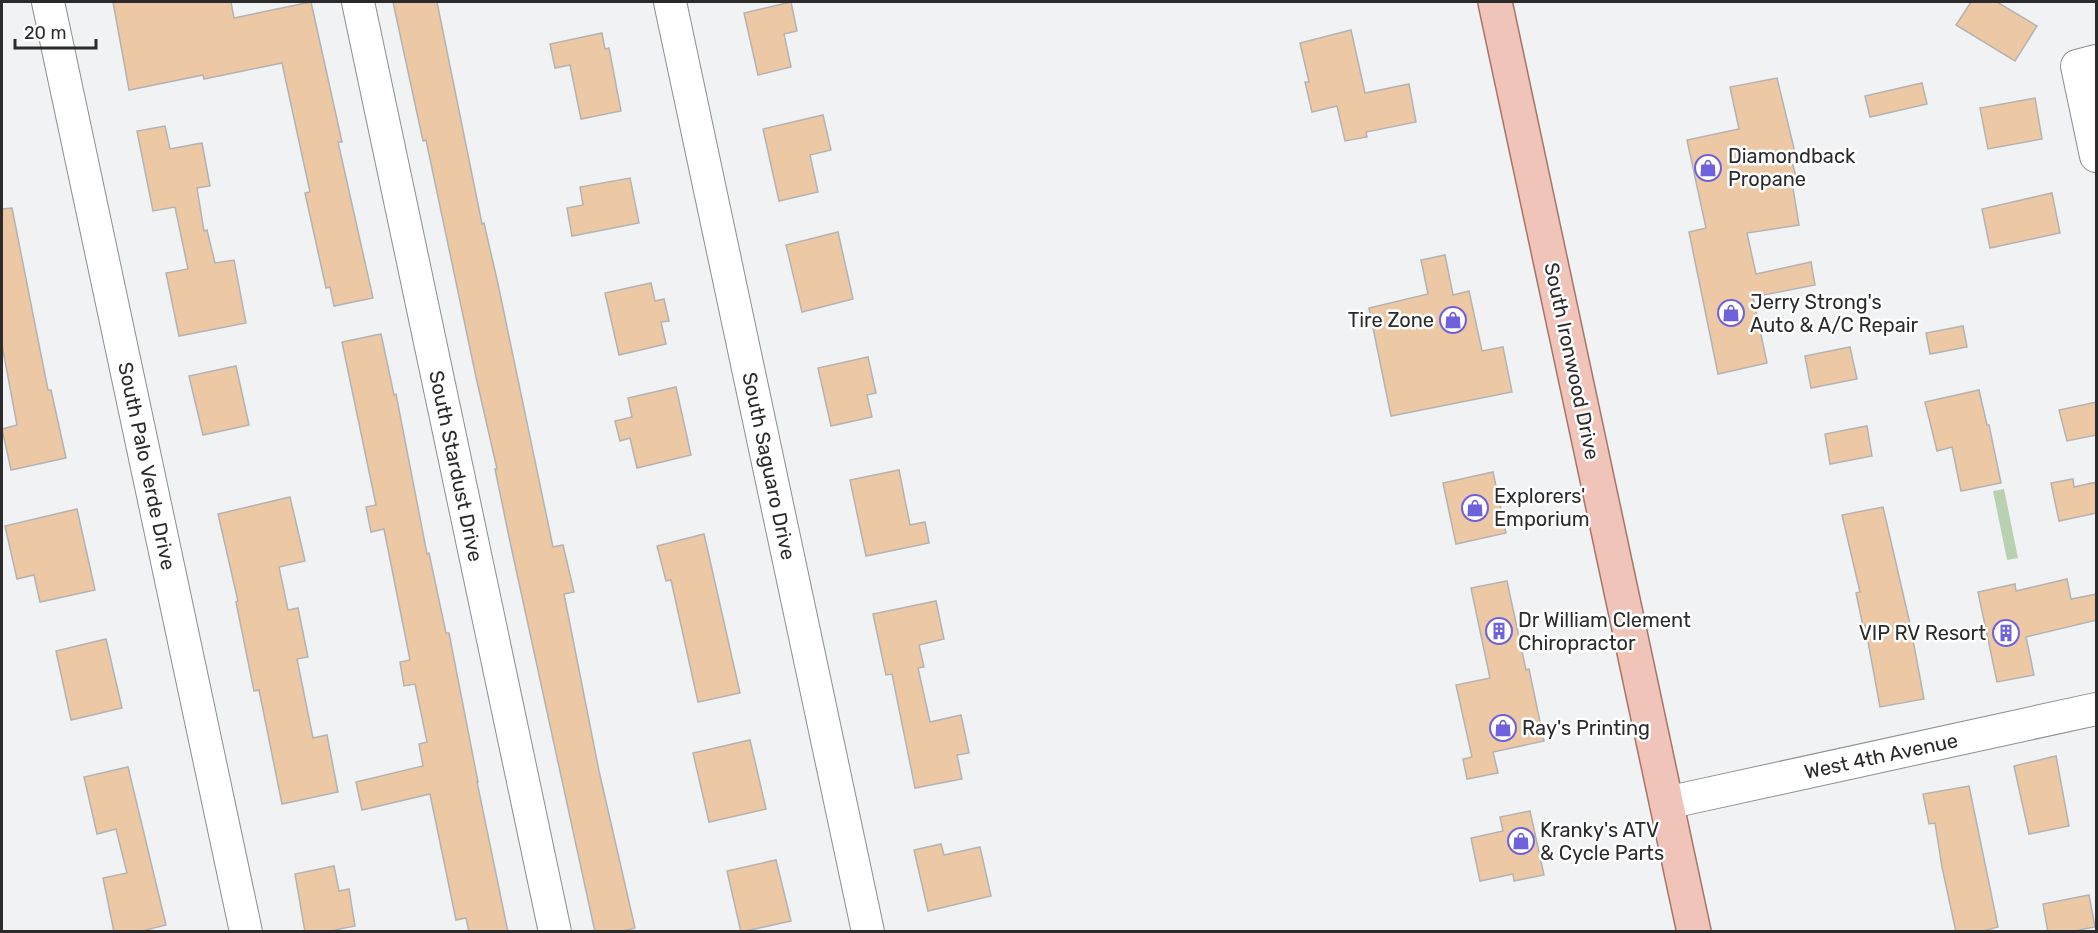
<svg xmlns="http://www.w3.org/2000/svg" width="2098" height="933" viewBox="0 0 2098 933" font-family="Rubik,sans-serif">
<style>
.pitch{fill:#bad1b1}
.building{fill:#edc8a5;stroke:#b4b3b1;stroke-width:1.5}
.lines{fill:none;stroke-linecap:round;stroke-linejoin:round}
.minor-casing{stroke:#8c8d8e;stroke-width:34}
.primary-casing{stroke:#a67569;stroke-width:36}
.minor{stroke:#fff;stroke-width:32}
.primary{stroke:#f1c4b9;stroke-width:33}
.labels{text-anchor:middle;stroke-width:5;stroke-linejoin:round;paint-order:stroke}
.poi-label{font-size:20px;fill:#2b2b2c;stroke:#fff;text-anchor:start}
.street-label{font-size:20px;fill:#2b2b2c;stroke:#fff}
</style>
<rect width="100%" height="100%" fill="#f1f2f3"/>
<path class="pitch" d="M2004 489 2018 558 2007 560 1993 491Z"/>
<g class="building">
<path d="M113 2H231L234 18 311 2 342 142H338L373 298 334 306 330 287 326 288 305 193 310 192 282 63 204 79 203 75 129 90Z"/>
<path d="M393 2H437L482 224 484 223 498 284 553 547 563 545 574 592 564 594 599 771 635 928 620 932H595L509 537 495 469H497L476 377 426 140 423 141Z"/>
<path d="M791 2 797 31 784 34 791 67 758 75 744 13Z"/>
<path d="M1971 2H1997L2037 26 2015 61 1956 25Z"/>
<path d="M1351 30 1365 93 1409 84 1416 122 1366 132 1367 137 1345 141 1337 106 1312 112 1305 82H1309L1300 43Z"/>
<path d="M602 33 605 49 609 48 621 111 581 119 570 65 555 68 550 44Z"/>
<path d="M1777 78 1797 161 1792 162 1797 180 1792 182 1799 225 1747 233 1756 274 1811 262 1815 285 1753 297 1767 363 1718 374 1689 232 1706 228 1687 140 1739 129 1730 87Z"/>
<path d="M1922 83 1927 104 1870 117 1865 96Z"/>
<path d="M2035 98 2042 139 1988 149 1980 108Z"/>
<path d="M823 115 831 150 810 155 818 192 779 201 763 129Z"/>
<path d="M165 126 170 149 202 143 210 186 197 188 204 231 207 230 215 263 234 260 246 323 179 336 166 273 188 269 175 207 153 211 137 131Z"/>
<path d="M630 178 639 223 572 236 567 208 583 205 580 187Z"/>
<path d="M2052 193 2060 233 1990 248 1982 209Z"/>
<path d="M12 208 48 390H51L66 458 11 470 2 429 17 425 2 345V209Z"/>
<path d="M838 232 853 299 802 312 786 245Z"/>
<path d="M1445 255 1453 295 1469 291 1482 351 1503 347 1512 392 1391 416 1369 308 1428 294 1421 260Z"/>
<path d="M651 283 655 301 664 299 669 321 661 322 666 344 619 355 605 293Z"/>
<path d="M1963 326 1967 347 1930 354 1926 333Z"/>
<path d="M381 334 394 395 396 394 427 554 429 553 446 633H449L478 782H477L508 932H469L466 918 456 920 430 794 362 810 356 782 423 766 419 744 427 742 415 684 404 686 400 662 410 660 384 529 371 532 366 507 376 505 342 342Z"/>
<path d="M1850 347 1857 379 1811 388 1805 356Z"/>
<path d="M868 357 876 393 867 395 872 417 831 426 818 368Z"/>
<path d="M236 366 249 425 203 435 189 376Z"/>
<path d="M676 387 691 455 637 468 630 438 620 441 615 421 632 417 628 398Z"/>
<path d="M1979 390 1987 425H1989L2001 483 1961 491 1952 447 1937 451 1925 402Z"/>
<path d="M2097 402V435L2067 441 2059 410Z"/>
<path d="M1867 426 1872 456 1830 464 1825 434Z"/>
<path d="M899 470 910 525 925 522 929 543 866 556 850 480Z"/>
<path d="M1493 472 1506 533 1456 544 1443 483Z"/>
<path d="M2073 479 2074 487 2097 482V513L2059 521 2051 483Z"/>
<path d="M290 497 305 561 279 567 288 610 298 608 308 657 297 659 313 738 327 735 338 792 282 804 259 690 254 691 236 602 238 601 218 514Z"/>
<path d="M1883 507 1910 624 1924 699 1880 707 1865 625 1863 626 1856 593 1860 592 1842 515Z"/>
<path d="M77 509 95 590 40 602 34 575 17 579 5 526Z"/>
<path d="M704 534 740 693 698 702 671 580 666 581 657 546Z"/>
<path d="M2067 579 2071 599 2097 594V620L2026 637 2034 675 1997 682 1978 592 2015 584 2016 591Z"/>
<path d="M1507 581 1526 670 1529 669 1544 741 1493 752 1498 773 1467 779 1463 759 1472 757 1456 685 1490 678 1471 588Z"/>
<path d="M936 601 944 639 919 645 924 667 918 668 930 722 961 715 969 753 957 755 962 779 915 788 892 674 886 675 873 614Z"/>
<path d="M106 639 122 708 71 720 56 651Z"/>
<path d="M750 740 766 809 709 822 693 753Z"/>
<path d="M2056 756 2069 826 2029 834 2014 766Z"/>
<path d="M128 767 166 925 138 932H114L103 878 127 873 116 829 97 834 84 777Z"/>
<path d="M1969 786 1998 927 1979 932H1956L1942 867 1935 823 1929 824 1923 794Z"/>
<path d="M1530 811 1544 875 1514 881 1513 874 1480 881 1471 838 1503 831 1500 817Z"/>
<path d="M941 844 944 855 980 847 991 896 928 911 914 850Z"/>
<path d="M776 860 791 921 741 932 727 871Z"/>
<path d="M334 866 339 891 349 889 355 926 325 932H305L295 874Z"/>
<path d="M2089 895 2095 927 2068 932H2048L2043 904Z"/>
</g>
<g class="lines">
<defs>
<g id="minor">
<path d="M48 2 246 932"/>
<path d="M358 2 555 932"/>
<path d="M670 2 868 932"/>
<path d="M2096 61 2077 66 2096 156"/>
<path d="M1666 803 2096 709"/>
</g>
<path id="primary" d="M1495 2 1694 932"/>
</defs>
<use href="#minor" class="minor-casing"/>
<use href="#primary" class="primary-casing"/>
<use href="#minor" class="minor"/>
<use href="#primary" class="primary"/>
</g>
<defs>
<symbol id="shop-ring" viewBox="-11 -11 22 22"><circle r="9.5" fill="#fff" stroke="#6e61db" stroke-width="1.5"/><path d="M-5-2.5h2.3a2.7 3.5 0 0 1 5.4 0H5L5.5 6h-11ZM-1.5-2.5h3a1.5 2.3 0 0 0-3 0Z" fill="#6e61db"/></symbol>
<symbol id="building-ring" viewBox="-11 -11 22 22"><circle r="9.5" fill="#fff" stroke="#6e61db" stroke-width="1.5"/><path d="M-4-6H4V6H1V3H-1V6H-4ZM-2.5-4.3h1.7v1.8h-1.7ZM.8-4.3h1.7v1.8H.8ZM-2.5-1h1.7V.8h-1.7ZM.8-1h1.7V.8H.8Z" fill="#6e61db"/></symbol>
</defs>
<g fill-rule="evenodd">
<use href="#shop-ring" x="1693" y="153" width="30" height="30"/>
<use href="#shop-ring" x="1716" y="298" width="30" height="30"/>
<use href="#shop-ring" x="1438" y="305" width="30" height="30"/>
<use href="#shop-ring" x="1460" y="493" width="30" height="30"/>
<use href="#building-ring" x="1484" y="616" width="30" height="30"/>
<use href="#building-ring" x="1991" y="618" width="30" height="30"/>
<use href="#shop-ring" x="1488" y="713" width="30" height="30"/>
<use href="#shop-ring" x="1506" y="826" width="30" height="30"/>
</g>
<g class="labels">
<g class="poi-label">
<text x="1728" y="163">Diamondback<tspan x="1728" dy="23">Propane</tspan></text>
<text x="1750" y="309">Jerry Strong's<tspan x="1750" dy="23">Auto &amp; A/C Repair</tspan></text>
<text x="1434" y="327" text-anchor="end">Tire Zone</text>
<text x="1494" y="503">Explorers'<tspan x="1494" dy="23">Emporium</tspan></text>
<text x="1518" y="627">Dr William Clement<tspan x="1518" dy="23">Chiropractor</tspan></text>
<text x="1986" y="640" text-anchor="end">VIP RV Resort</text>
<text x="1522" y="735">Ray's Printing</text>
<text x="1540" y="837">Kranky's ATV<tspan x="1540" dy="23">&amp; Cycle Parts</tspan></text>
</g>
<g class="street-label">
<text transform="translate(1572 361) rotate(78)" y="7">South Ironwood Drive</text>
<text transform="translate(147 466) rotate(78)" y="7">South Palo Verde Drive</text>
<text transform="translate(456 466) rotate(78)" y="7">South Stardust Drive</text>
<text transform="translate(769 466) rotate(78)" y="7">South Saguaro Drive</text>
<text transform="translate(1881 756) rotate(-12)" y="7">West 4th Avenue</text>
</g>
</g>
<rect width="2098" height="933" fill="none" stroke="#2b2b2c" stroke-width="6"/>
<path d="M15 39v9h81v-9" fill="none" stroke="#2b2b2c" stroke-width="3"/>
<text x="24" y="39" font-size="18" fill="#2b2b2c" stroke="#ffffff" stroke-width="4.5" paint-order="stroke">20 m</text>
</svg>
